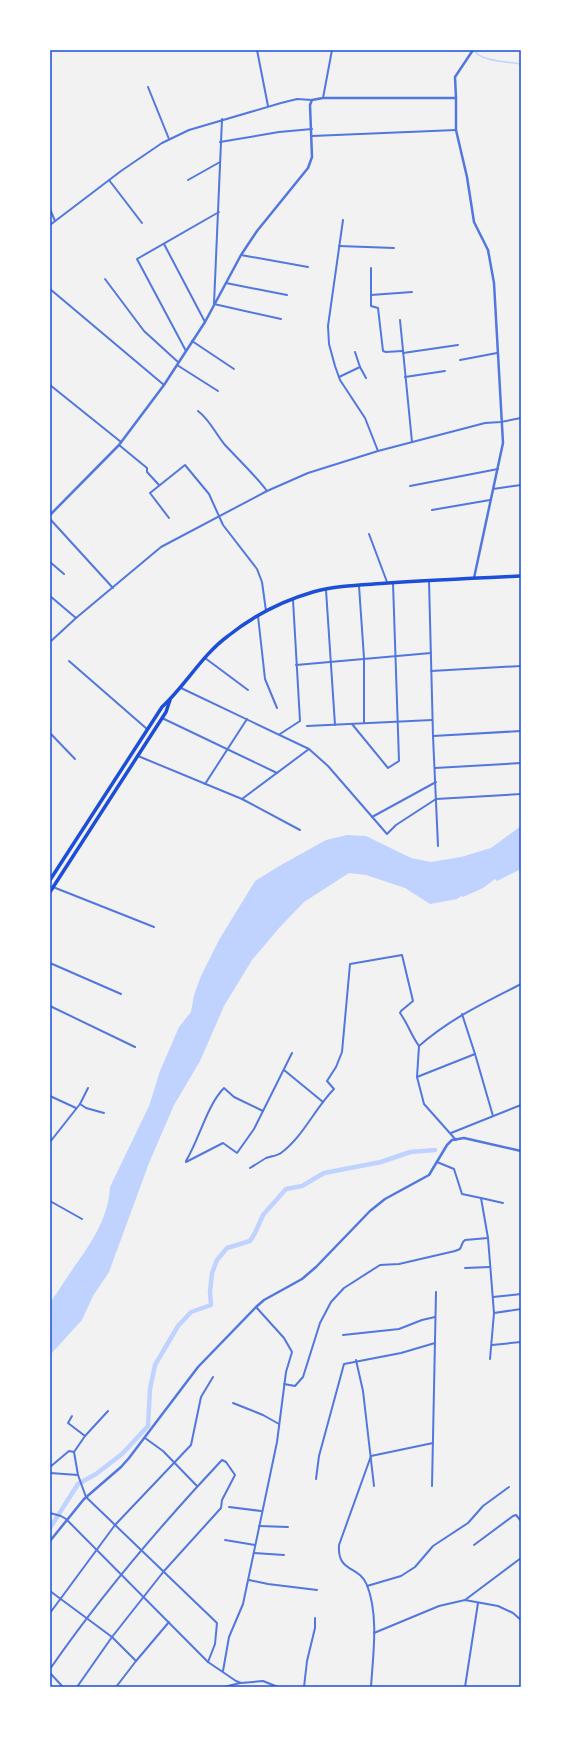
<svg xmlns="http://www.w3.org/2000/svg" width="571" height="1737" viewBox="0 0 571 1737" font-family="'Roboto Condensed',sans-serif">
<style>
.water{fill:#bfd3fe}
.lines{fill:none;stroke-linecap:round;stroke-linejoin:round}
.stream{stroke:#bfd3fe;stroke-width:1.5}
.canal{stroke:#bfd3fe;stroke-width:4.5}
.minor{stroke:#5277de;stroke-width:2}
.tertiary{stroke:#5277de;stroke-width:2.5}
.primary{stroke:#1d4ed8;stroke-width:3.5}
.neatline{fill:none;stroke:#1d4ed8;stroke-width:1.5}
</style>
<rect width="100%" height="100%" fill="#f2f2f2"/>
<path class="water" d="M521 826V869L497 881 495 879 483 888 463 897 461 896 457 899 430 904 405 888 366 875 349 873 304 902 279 928 252 960 224 1006 200 1061 174 1105 149 1163 109 1272 93 1296 82 1320 50 1355C50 1340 48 1322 50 1306 51 1299 59 1291 62 1285 82 1254 108 1226 110 1187L149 1106 160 1071 179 1027 191 1012 194 995 201 976 219 940 255 881 281 865 326 840 347 835 366 836 411 858 431 862 461 857 491 848Z"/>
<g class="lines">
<path class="stream" d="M474 50C479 61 509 62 521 64"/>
<path class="canal" d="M50 1528 78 1484 96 1474 122 1454 148 1426 150 1389 155 1365 178 1326 191 1312 211 1305 210 1292 212 1273 217 1260 227 1248 250 1241 255 1233 263 1215 286 1189 302 1186 324 1173 381 1162 410 1152 435 1150"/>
<g class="minor">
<path d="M257 50 268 106"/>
<path d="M148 87 169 139"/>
<path d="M323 98 332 50"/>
<path d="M222 119 214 304 281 319"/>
<path d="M312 136 456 130"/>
<path d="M220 142 279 132 312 129"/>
<path d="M109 180 142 223"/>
<path d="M188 180 220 162"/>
<path d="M50 209 55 221"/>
<path d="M343 220 328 326 329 344 335 366 340 380 365 418 378 451"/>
<path d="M50 225 121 171 162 143 189 130 281 103 297 99 312 100"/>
<path d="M164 244 205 322"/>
<path d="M339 246 394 248"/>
<path d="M241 255 308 267"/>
<path d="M371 268V306L378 308 383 351 386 352 402 351"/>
<path d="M105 279 144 331 178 362"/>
<path d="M226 283 287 295"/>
<path d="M50 289 164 385"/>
<path d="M371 295 412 292"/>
<path d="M400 320 412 442"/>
<path d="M192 341 234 369"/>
<path d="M186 351 137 259 219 212"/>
<path d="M355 352 360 367 366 378"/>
<path d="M403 353 458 345"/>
<path d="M460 360 497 353"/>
<path d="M177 365 218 391"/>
<path d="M339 377 360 367"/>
<path d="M405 377 445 371"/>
<path d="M50 385 121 442"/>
<path d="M198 411C210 420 215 433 225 445 239 460 254 474 267 491"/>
<path d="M119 445 147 468V472L159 485"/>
<path d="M410 486 498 469"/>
<path d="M493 489 521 485"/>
<path d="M432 510 490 500"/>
<path d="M169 518 150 493 185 465 209 494 223 525 257 569 262 582 266 611"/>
<path d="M50 519 113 588"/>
<path d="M369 534 387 582"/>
<path d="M50 562 64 574"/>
<path d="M429 581 433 736 438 846"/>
<path d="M359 586 364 658V723"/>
<path d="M326 590 335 725"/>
<path d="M50 596 76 618"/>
<path d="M258 616 265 679 277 708"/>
<path d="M50 642 76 618 161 547 267 491 308 473 378 451 485 423 501 422 521 418"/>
<path d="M205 658 248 690"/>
<path d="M69 661 147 729"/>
<path d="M296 665 431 653"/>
<path d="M431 671 521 666"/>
<path d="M181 688 309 749 328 766 387 834 396 825 436 799 521 794"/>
<path d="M162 718 277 773"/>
<path d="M352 724 388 768 399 761 393 583"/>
<path d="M307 726 432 720"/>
<path d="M50 733 75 759"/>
<path d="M280 734 300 721 293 600"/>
<path d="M433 736 521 731"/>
<path d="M138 756 242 799 300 830"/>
<path d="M435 768 521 763"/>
<path d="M205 784 247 719"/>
<path d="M242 799 309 749"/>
<path d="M372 817 436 782"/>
<path d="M53 887 154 927"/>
<path d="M50 963 121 994"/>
<path d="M50 1006 135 1047"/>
<path d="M462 1014 475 1054 493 1116"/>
<path d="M284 1070 323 1102"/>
<path d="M417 1077 475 1054"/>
<path d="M50 1096 76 1108"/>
<path d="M80 1104 86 1108 104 1113"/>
<path d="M451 1133 521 1105"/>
<path d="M456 1140 424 1104 417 1077 419 1046C451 1018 484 1003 521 984"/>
<path d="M50 1142 80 1104 88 1088"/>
<path d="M186 1161C199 1140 207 1105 224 1088L234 1097 263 1111"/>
<path d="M186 1162 223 1143 237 1153 254 1129 292 1053"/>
<path d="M250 1168C255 1165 261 1161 266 1158 271 1156 277 1156 281 1153 303 1137 315 1108 334 1089L327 1081 336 1067 342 1052 350 964 402 955 413 1001 401 1011 400 1013C408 1024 411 1035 419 1046"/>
<path d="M481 1198 503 1203"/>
<path d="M50 1201 82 1219"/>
<path d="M488 1238 494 1313 490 1359"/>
<path d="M465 1268 490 1267"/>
<path d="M493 1297 521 1294"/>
<path d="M494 1313 521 1309"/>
<path d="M343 1335 399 1329 422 1320 435 1317"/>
<path d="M492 1345 521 1342"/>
<path d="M356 1360 363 1391 374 1486"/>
<path d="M284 1384 295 1386 303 1377 320 1323 331 1302 344 1288 380 1265 399 1264 455 1251 460 1249 463 1242 465 1240 488 1238 481 1198 462 1194 454 1169 437 1162"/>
<path d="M233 1403 263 1415 279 1424"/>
<path d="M108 1411 85 1436 74 1452 78 1475 86 1497 217 1623 215 1644 208 1662"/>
<path d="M72 1416 68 1423 85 1436"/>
<path d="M145 1438 163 1451 197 1486"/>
<path d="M50 1467 69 1451 74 1452"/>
<path d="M50 1473 78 1475"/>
<path d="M316 1479 319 1456 344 1364 401 1353 435 1343"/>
<path d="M432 1486 436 1292"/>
<path d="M229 1507 261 1511"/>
<path d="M50 1513 61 1516 66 1519 208 1662 236 1681 241 1683 263 1681 278 1687"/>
<path d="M259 1526 288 1527"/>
<path d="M225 1540 255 1545"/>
<path d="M474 1545 513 1516 516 1515 521 1521"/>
<path d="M254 1553 284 1555"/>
<path d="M249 1580 268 1584 317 1590"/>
<path d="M367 1586 401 1576 415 1567 433 1546 468 1523 483 1506 509 1487"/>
<path d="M50 1591 112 1637 136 1661 169 1622"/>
<path d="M465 1600 521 1558"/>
<path d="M50 1613 115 1525 191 1445 201 1397 213 1377"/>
<path d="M374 1633 439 1606 465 1600 498 1606 513 1613 521 1620"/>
<path d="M50 1669C102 1594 159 1527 222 1460L226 1462 235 1475 222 1500 221 1508 164 1571 112 1637 77 1687"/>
<path d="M223 1671 229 1637 243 1604 277 1442 286 1372 292 1352 284 1338 256 1307"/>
<path d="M50 1673 63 1687"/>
<path d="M116 1687 136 1661"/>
<path d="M224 1687 240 1683"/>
<path d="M304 1687 307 1661 315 1628V1618"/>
<path d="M371 1687C373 1655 379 1616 367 1585 359 1565 337 1573 339 1545L371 1456 433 1443"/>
<path d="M465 1687 478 1603"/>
</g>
<g class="tertiary">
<path d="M456 98V130L467 177 474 222 488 250 494 283 503 443 474 578"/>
<path d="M50 515 119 445 164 385 205 322 241 255 257 231 308 168 312 157 310 105 312 100 323 98H456L455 77 473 50"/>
<path d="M50 1541 84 1499 121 1467 129 1458 198 1367 256 1307 264 1300 302 1279 316 1267 370 1211 385 1199 429 1175 447 1145 452 1140 464 1138 521 1151"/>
</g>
<g class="primary">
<path d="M50 880 162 707C186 685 201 656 228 636 253 616 282 601 313 592 338 585 363 585 388 583 432 580 477 578 521 576"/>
<path d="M50 892 166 712 170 700"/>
</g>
</g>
<rect width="571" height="1737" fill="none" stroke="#ffffff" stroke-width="102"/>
<rect x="51" y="51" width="469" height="1635" class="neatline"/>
</svg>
